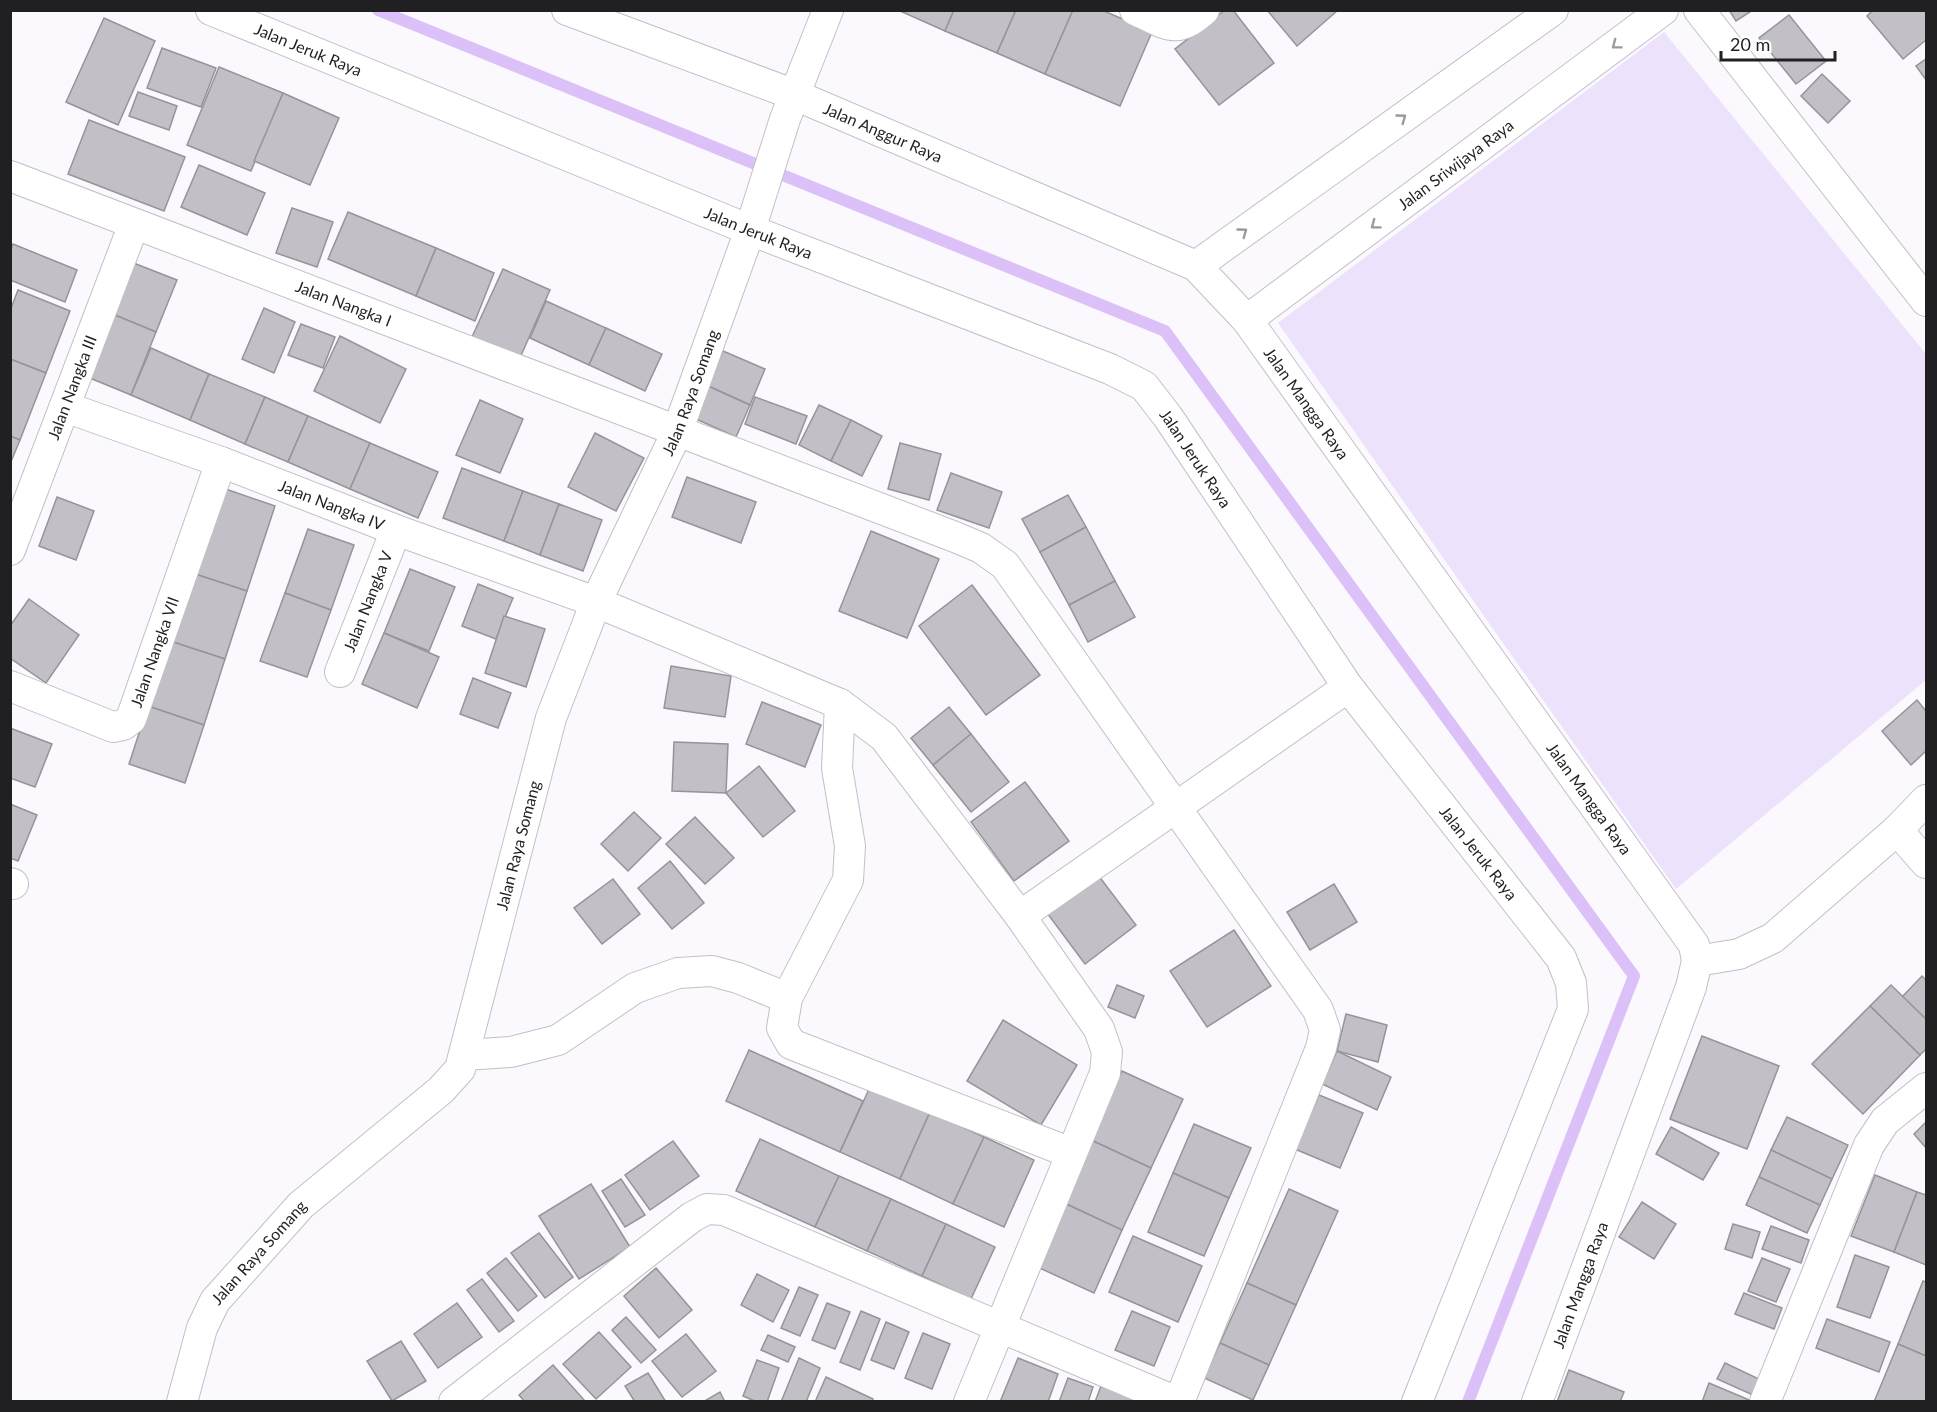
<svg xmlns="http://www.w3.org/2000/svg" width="1937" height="1412" viewBox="0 0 1937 1412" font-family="Lato,sans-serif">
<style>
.green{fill:#ede2fb}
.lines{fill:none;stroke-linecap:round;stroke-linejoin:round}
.stream{stroke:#dbc1f8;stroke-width:12}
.building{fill:#c2c0c6;stroke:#969499;stroke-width:1.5}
.minor-casing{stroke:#c2c0c5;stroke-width:32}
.minor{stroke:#fff;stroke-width:30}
.oneway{stroke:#9b9a9b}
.labels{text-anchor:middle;stroke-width:6;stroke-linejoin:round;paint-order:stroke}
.street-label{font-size:16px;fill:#201f21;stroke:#fff}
</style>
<rect width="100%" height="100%" fill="#fbf8fe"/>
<path class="green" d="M1664 32 1926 354V680L1676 889 1278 323Z"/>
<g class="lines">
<path class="stream" d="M378 10 1165 331 1634 976 1468 1402"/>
</g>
<g class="building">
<path d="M898 10H954L945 31Z"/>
<path d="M954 10H1016L997 53 945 31Z"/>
<path d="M1016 10H1073L1045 74 997 53Z"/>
<path d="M1073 10H1102L1152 32 1120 106 1045 74Z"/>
<path d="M1225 10H1233L1274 63 1219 105 1175 49Z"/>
<path d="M1267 10H1337V11L1297 46Z"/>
<path d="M1729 10H1753L1736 21Z"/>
<path d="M1873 10H1926V40L1903 59 1867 16Z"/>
<path d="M1789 15 1826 61 1796 84 1759 38Z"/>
<path d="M104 18 155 41 118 125 66 102Z"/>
<path d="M162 48 216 68 201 107 147 88Z"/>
<path d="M1926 59V80L1916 66Z"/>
<path d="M219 67 283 93 251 171 187 145Z"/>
<path d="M1822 74 1850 101 1828 123 1801 96Z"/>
<path d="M138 92 177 106 169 130 129 116Z"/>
<path d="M283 93 339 118 310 185 254 161Z"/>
<path d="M89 120 185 157 164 211 68 174Z"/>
<path d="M199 165 265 193 247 235 181 207Z"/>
<path d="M292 208 333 222 317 267 276 253Z"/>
<path d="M348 212 436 248 416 296 328 259Z"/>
<path d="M13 244 77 270 65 302 10 280V251Z"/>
<path d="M436 248 494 273 475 321 416 296Z"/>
<path d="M131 262 177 280 156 332 110 313Z"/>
<path d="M503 269 550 290 519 360 471 339Z"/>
<path d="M18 290 70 311 46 373 10 359V311Z"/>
<path d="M546 301 606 328 589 365 530 338Z"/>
<path d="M264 308 295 322 274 373 242 359Z"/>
<path d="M110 313 156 332 131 395 85 376Z"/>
<path d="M301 324 335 337 323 368 288 355Z"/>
<path d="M606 328 662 354 645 391 589 365Z"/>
<path d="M340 336 406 369 380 423 314 391Z"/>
<path d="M151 348 209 374 190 420 131 395Z"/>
<path d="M723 351 765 369 750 405 708 386Z"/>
<path d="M10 359 46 373 20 440 10 436Z"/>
<path d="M209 374 265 397 245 444 190 420Z"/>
<path d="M708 386 750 405 736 437 694 418Z"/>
<path d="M265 397 308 416 288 462 245 444Z"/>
<path d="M755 397 807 416 796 444 745 424Z"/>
<path d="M480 400 523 419 500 473 456 455Z"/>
<path d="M819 405 851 420 831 461 799 445Z"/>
<path d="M308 416 370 443 350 489 288 462Z"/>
<path d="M851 420 882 436 862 476 831 461Z"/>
<path d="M595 433 644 458 616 511 568 487Z"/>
<path d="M10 436 20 440 10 464Z"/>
<path d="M370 443 438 472 418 518 350 489Z"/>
<path d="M900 443 941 454 929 500 888 489Z"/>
<path d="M462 468 523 491 504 541 443 518Z"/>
<path d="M951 473 1002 492 989 528 937 510Z"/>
<path d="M687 477 756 502 741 543 672 517Z"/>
<path d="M220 487 275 506 247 591 192 573Z"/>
<path d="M523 491 559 504 540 555 504 541Z"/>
<path d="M1068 495 1086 527 1040 552 1022 519Z"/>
<path d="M57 497 94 511 76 560 39 546Z"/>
<path d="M559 504 602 520 583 571 540 555Z"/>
<path d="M1086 527 1115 581 1069 605 1040 552Z"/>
<path d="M308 529 354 545 331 610 285 593Z"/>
<path d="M871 531 939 559 907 638 839 611Z"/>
<path d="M410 569 455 587 429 651 384 633Z"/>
<path d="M192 573 247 591 225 659 170 641Z"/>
<path d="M1115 581 1135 617 1088 642 1069 605Z"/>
<path d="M478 584 513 598 496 639 462 626Z"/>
<path d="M972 585 1040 675 986 715 919 626Z"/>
<path d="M285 593 331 610 307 677 260 661Z"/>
<path d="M29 599 79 635 46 683 10 658V626Z"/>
<path d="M504 616 545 629 526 687 485 673Z"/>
<path d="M384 633 439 657 417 708 362 684Z"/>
<path d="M170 641 225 659 204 725 148 706Z"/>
<path d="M671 666 731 676 725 717 664 708Z"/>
<path d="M473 678 511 693 498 728 460 714Z"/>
<path d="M1917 700 1926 711V751L1911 765 1882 731Z"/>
<path d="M762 702 821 725 805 767 746 744Z"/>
<path d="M148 706 204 725 185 783 129 764Z"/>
<path d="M949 707 971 734 933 765 911 738Z"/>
<path d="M10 728 52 744 35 787 10 778Z"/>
<path d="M971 734 1009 782 971 812 933 765Z"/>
<path d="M674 742 728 744 726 793 672 791Z"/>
<path d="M759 766 795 811 763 837 726 793Z"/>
<path d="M1025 782 1069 841 1014 881 971 822Z"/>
<path d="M10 804 37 815 18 861 10 858Z"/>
<path d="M634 812 661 838 628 871 601 844Z"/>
<path d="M695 817 734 858 705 884 666 844Z"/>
<path d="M670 861 704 903 672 929 638 888Z"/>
<path d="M1092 867 1136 925 1085 964 1041 905Z"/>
<path d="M613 879 640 914 602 944 574 908Z"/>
<path d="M1334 884 1357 922 1310 950 1287 912Z"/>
<path d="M1234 930 1271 986 1207 1027 1170 971Z"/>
<path d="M1922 976 1926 980V1020L1902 997Z"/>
<path d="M1117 985 1144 996 1135 1018 1108 1007Z"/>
<path d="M1891 985 1926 1019V1049L1920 1055 1870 1006Z"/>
<path d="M1870 1006 1920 1055 1863 1114 1812 1064Z"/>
<path d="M1346 1014 1387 1025 1378 1062 1337 1051Z"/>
<path d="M1003 1020 1077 1065 1041 1125 967 1081Z"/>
<path d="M1702 1036 1779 1066 1747 1149 1670 1119Z"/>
<path d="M749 1050 863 1101 840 1152 726 1101Z"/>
<path d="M1337 1051 1391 1077 1377 1110 1322 1084Z"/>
<path d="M1122 1071 1183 1099 1151 1168 1091 1140Z"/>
<path d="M871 1085 930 1112 900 1179 840 1152Z"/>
<path d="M1319 1095 1363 1113 1340 1168 1295 1149Z"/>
<path d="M930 1112 984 1137 953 1204 900 1179Z"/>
<path d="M1787 1117 1848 1145 1832 1179 1771 1150Z"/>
<path d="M1926 1122V1148L1914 1134Z"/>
<path d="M1194 1124 1251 1148 1229 1198 1173 1173Z"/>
<path d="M1671 1127 1719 1153 1703 1180 1656 1154Z"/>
<path d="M984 1137 1034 1160 1004 1227 953 1204Z"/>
<path d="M760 1139 839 1176 815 1227 736 1191Z"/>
<path d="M1091 1140 1151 1168 1122 1230 1062 1202Z"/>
<path d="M673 1141 699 1176 650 1210 625 1175Z"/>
<path d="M1771 1150 1832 1179 1820 1205 1759 1177Z"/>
<path d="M1173 1173 1229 1198 1204 1256 1148 1232Z"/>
<path d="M1875 1175 1917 1192 1894 1252 1851 1236Z"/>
<path d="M839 1176 891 1199 867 1251 815 1227Z"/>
<path d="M1759 1177 1820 1205 1807 1233 1746 1205Z"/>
<path d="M621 1179 645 1215 625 1227 602 1191Z"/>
<path d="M591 1184 630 1247 579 1279 539 1216Z"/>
<path d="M1289 1189 1338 1211 1296 1305 1247 1283Z"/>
<path d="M1917 1192 1926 1195V1265L1894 1252Z"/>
<path d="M891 1199 946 1224 922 1276 867 1251Z"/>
<path d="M1062 1202 1122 1230 1094 1293 1033 1265Z"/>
<path d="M1642 1202 1676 1224 1654 1259 1619 1237Z"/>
<path d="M946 1224 995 1247 971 1299 922 1276Z"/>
<path d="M1733 1224 1760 1232 1752 1258 1725 1249Z"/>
<path d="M1771 1226 1809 1240 1801 1263 1762 1249Z"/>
<path d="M539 1233 573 1277 545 1298 511 1253Z"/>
<path d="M1133 1236 1202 1266 1178 1322 1109 1292Z"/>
<path d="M1855 1255 1889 1267 1870 1318 1837 1307Z"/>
<path d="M506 1258 537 1296 518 1311 487 1273Z"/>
<path d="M1762 1258 1790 1269 1776 1302 1748 1291Z"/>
<path d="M656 1268 692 1310 659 1338 624 1296Z"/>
<path d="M757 1274 789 1290 773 1322 741 1305Z"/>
<path d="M482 1279 514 1321 499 1332 467 1290Z"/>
<path d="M1923 1281 1926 1282V1356L1898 1344Z"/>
<path d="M1247 1283 1296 1305 1269 1365 1220 1343Z"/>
<path d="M799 1287 818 1295 800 1336 781 1328Z"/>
<path d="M1744 1293 1782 1308 1774 1329 1735 1314Z"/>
<path d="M457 1303 482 1337 438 1368 414 1334Z"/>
<path d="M827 1303 850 1312 835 1349 812 1340Z"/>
<path d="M861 1311 880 1319 860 1370 840 1362Z"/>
<path d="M1132 1311 1170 1327 1154 1366 1115 1350Z"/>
<path d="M626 1317 656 1350 641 1363 612 1330Z"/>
<path d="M1827 1319 1890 1342 1879 1372 1816 1348Z"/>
<path d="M886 1322 909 1332 894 1369 871 1360Z"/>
<path d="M599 1332 631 1367 596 1399 563 1364Z"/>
<path d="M923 1333 950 1344 932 1389 905 1378Z"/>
<path d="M686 1334 716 1371 682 1397 652 1361Z"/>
<path d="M768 1335 795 1347 788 1362 761 1350Z"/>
<path d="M401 1341 426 1381 392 1401 367 1361Z"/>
<path d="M1220 1343 1269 1365 1253 1400 1204 1378Z"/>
<path d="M1898 1344 1926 1356V1402H1874Z"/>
<path d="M799 1358 820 1368 806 1402H781Z"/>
<path d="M1018 1358 1058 1374 1048 1402H1000Z"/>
<path d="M757 1360 779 1368 767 1402H757L743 1396Z"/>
<path d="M1725 1363 1761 1380 1753 1395 1717 1379Z"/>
<path d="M553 1365 584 1400 582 1402H525L519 1395Z"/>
<path d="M1569 1370 1624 1392 1620 1402H1557Z"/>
<path d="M648 1373 666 1402H635L625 1386Z"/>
<path d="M826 1377 873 1399 872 1402H815Z"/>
<path d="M1068 1378 1093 1387 1088 1402H1059Z"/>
<path d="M1709 1383 1754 1402H1702Z"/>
<path d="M1101 1386 1135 1398 1134 1402H1095Z"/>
<path d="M720 1392 725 1402H703Z"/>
</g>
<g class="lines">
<defs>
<g id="minor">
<path id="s1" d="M211 10 750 230 1110 369 1144 386 1168 417 1348 687 1561 958 1571 983 1573 1009 1417 1402"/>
<path id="s2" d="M567 10 795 95 1196 266 1247 320 1694 945 1697 961 1691 987 1537 1402"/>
<path d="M1135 10C1167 24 1176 36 1204 10"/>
<path d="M1699 10 1926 301"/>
<path id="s3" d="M10 176 955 537 981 548 1005 565 1318 1010 1325 1030 1321 1048 1179 1402"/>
<path d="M1196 266 1553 10"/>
<path id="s4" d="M1247 320 1663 10"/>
<path id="s5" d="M65 407 221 462 396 530 596 602 840 704 884 737 1020 916 1099 1029 1107 1052 1105 1073 969 1402"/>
<path id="s6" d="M10 550 134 224"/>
<path id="s7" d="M340 672 396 530"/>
<path id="s8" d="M10 686 113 727 123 725 131 719 221 462"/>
<path d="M840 704 837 768 850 846 848 880 787 998 782 1028 791 1044 1071 1153"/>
<path d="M1897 830 1926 863"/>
<path d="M10 883 13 884"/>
<path d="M1020 916 1348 687"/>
<path d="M1697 961 1739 954 1773 938 1897 830 1926 800"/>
<path d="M465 1055 511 1052 558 1040 635 988 678 973 712 971 738 978 787 998"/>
<path id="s9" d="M182 1402 202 1328 215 1301 301 1205 441 1090 460 1069 551 718 596 602 677 432 750 230 785 119 828 10"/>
<path d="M454 1402 692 1217 707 1209 724 1210 1177 1402"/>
<path d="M1765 1402 1869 1145 1885 1121 1926 1088"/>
</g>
</defs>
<use href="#minor" class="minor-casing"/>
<use href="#minor" class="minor"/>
</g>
<defs><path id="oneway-chevron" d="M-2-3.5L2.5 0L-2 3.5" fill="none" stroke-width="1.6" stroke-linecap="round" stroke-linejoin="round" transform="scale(1.5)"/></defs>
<g class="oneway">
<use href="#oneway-chevron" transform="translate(1616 45) rotate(143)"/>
<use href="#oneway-chevron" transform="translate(1402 118) rotate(-36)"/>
<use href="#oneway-chevron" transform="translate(1375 225) rotate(143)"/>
<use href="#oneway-chevron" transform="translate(1243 232) rotate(-36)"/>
</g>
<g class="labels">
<g class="street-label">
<text dy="6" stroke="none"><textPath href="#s1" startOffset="105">Jalan Jeruk Raya</textPath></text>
<text dy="6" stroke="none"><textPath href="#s2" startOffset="339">Jalan Anggur Raya</textPath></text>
<text dy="6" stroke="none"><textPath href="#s4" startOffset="260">Jalan Sriwijaya Raya</textPath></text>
<text dy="6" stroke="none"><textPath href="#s1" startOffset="591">Jalan Jeruk Raya</textPath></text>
<text dy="6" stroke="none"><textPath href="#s3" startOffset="357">Jalan Nangka I</textPath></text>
<text dy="6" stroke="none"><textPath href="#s6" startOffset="174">Jalan Nangka III</textPath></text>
<text dy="6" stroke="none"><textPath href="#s9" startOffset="1162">Jalan Raya Somang</textPath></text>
<text dy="6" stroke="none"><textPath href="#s2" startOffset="856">Jalan Mangga Raya</textPath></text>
<text dy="6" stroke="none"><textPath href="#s1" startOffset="1095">Jalan Jeruk Raya</textPath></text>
<text dy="6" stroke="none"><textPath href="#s5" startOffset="284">Jalan Nangka IV</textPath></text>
<text dy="6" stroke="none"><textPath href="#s7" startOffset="76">Jalan Nangka V</textPath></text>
<text dy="6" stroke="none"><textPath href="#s8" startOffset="202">Jalan Nangka VII</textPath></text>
<text dy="6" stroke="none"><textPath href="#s2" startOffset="1342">Jalan Mangga Raya</textPath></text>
<text dy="6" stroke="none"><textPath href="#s9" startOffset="676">Jalan Raya Somang</textPath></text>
<text dy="6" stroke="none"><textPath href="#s1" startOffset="1581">Jalan Jeruk Raya</textPath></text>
<text dy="6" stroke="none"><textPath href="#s9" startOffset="172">Jalan Raya Somang</textPath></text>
<text transform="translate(1580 1285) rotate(-70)" y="6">Jalan Mangga Raya</text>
</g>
</g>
<rect width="1937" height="1412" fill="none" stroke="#201f21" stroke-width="24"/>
<path d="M1721 51v9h114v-9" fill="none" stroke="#201f21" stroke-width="3"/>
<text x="1730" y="51" font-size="18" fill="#201f21" stroke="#ffffff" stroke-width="4.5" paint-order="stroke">20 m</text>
</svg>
